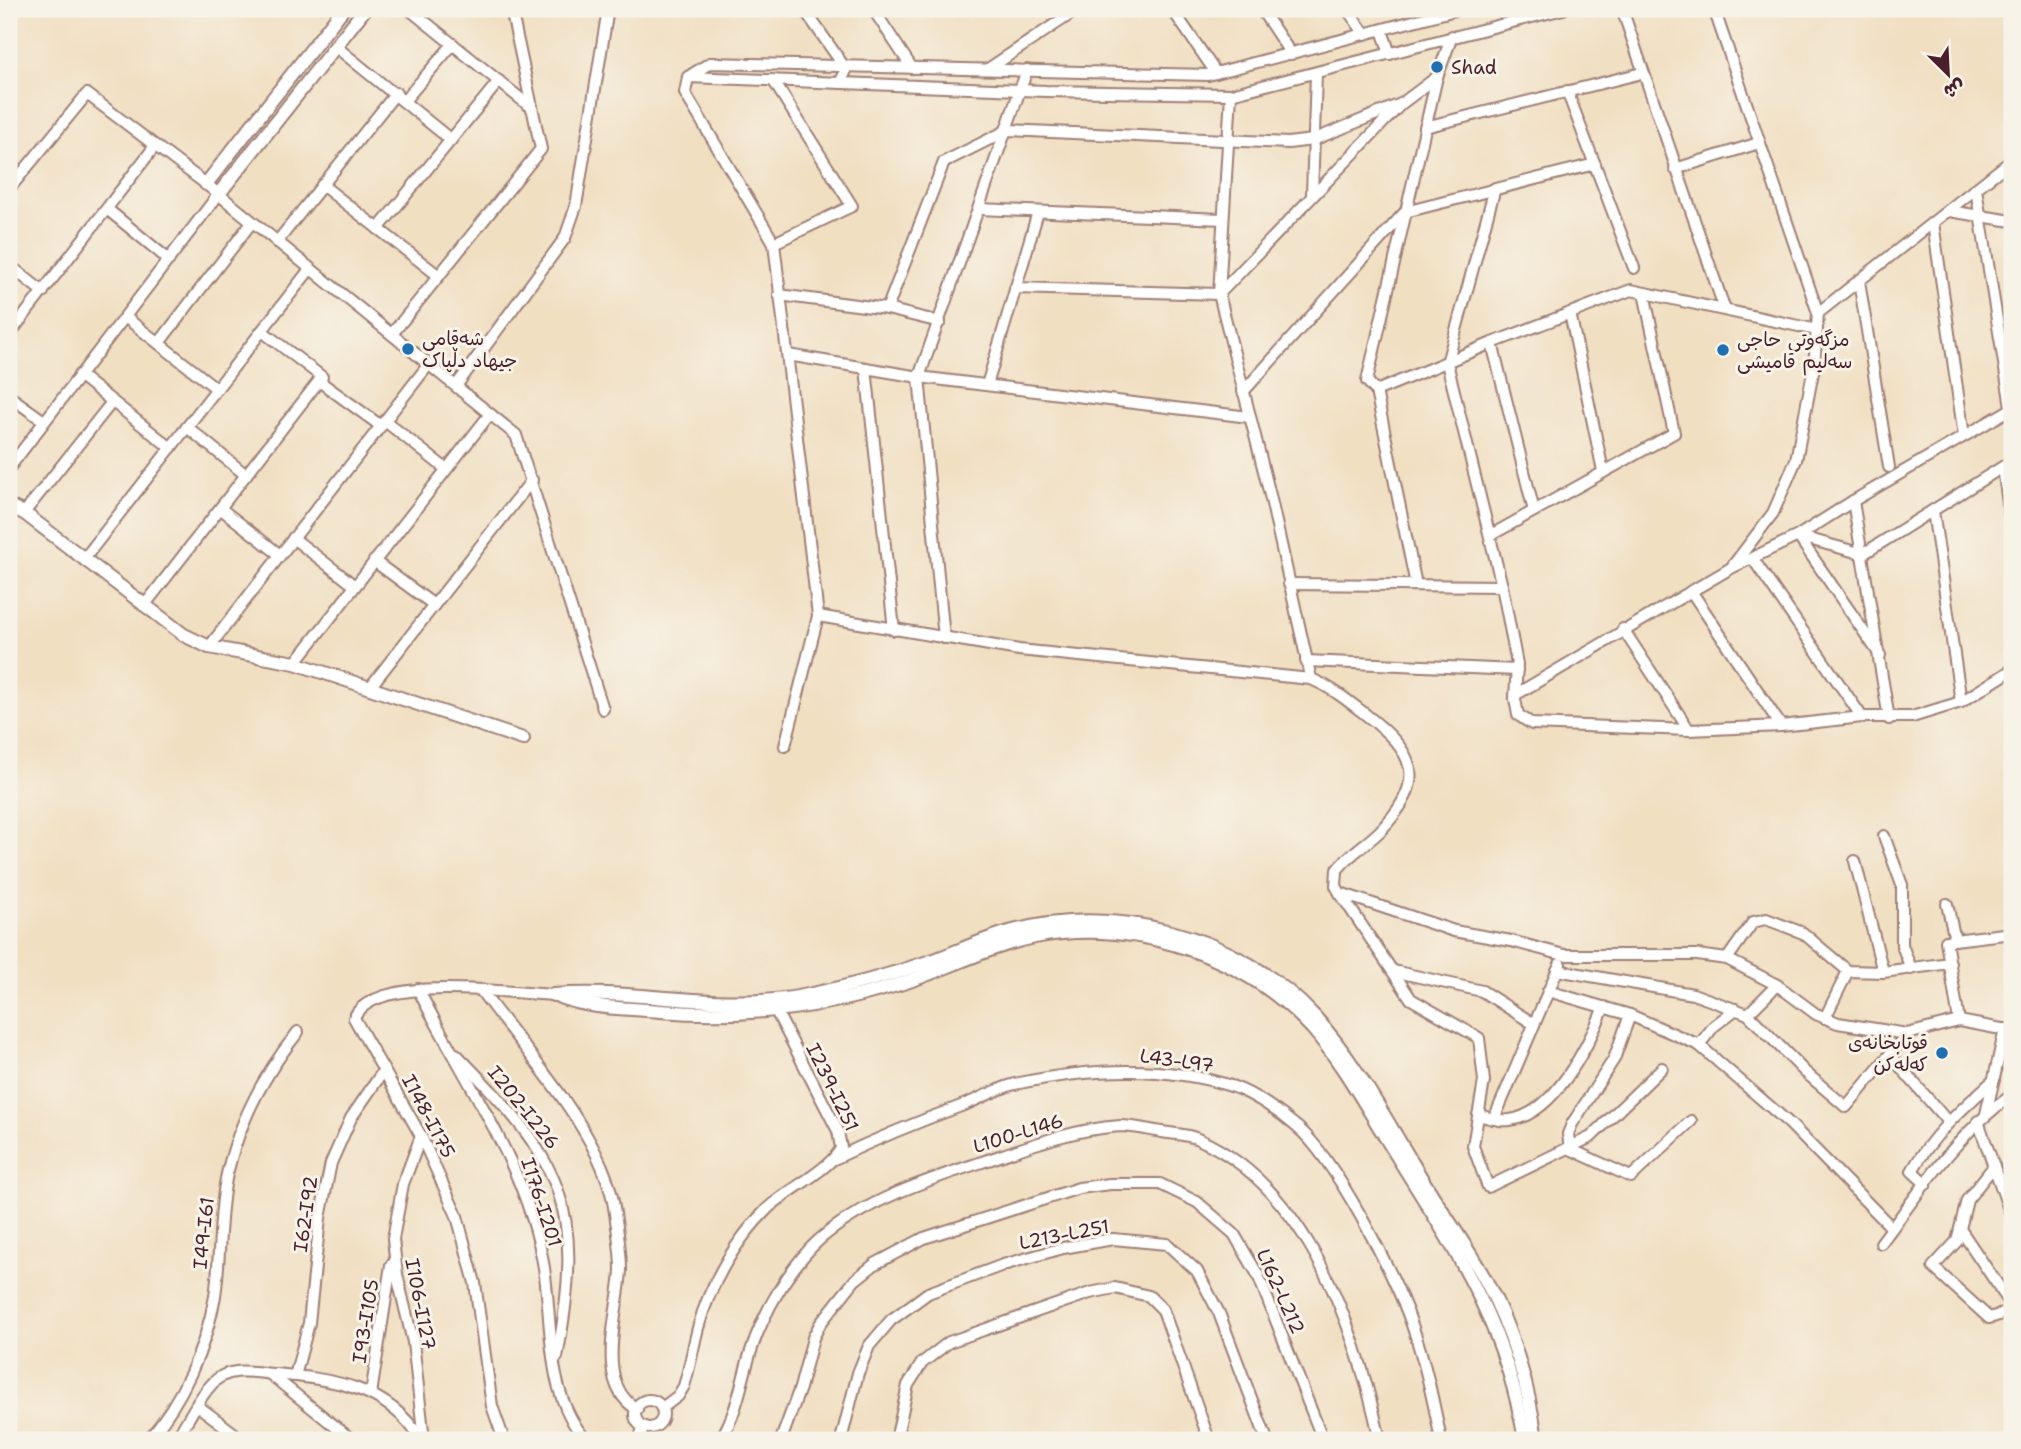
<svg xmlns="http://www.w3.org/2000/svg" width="2021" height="1449" viewBox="0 0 2021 1449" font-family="'Shantell Sans','Playpen Sans Arabic',sans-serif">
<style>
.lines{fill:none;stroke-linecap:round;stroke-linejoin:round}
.minor-casing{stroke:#9e7f76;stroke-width:14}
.tertiary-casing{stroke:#9e7f76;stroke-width:16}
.minor{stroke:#fff;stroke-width:10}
.tertiary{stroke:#fff;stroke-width:12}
.poi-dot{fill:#1f6fb2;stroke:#f7f3e8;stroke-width:2.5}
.labels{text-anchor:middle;stroke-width:6;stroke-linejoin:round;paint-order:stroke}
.poi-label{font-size:19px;fill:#4a1f2b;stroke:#f7f3e8;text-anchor:start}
.street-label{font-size:19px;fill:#4a1f2b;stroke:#f7f3e8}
</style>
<rect width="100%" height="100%" fill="#f7f3e8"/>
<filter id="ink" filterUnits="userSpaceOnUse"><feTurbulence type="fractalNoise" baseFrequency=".0143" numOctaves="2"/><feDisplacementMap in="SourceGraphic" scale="14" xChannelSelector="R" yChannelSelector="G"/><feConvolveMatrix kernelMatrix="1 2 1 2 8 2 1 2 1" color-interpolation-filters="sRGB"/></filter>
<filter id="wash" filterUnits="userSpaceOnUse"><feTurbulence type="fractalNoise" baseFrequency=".00686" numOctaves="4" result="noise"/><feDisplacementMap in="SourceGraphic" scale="28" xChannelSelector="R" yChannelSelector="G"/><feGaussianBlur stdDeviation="1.57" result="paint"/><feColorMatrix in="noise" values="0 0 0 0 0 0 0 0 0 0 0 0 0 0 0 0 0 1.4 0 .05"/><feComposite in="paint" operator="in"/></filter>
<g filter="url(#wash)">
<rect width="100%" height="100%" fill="#f1dfc2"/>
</g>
<g filter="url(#ink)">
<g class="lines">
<defs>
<g id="minor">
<path d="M409 9 532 108"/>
<path d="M804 9 843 65 845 73 840 83"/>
<path d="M873 9 912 68"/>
<path d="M1172 9 1216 73"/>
<path d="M1261 9 1291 54"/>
<path d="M1347 9 1365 34"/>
<path d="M1622 9 1725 310"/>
<path d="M1714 9 1818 313 1814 367 1796 460 1773 513 1731 568"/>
<path d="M1382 30 1390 54"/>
<path d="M1452 36 1437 77 1367 381 1376 391 1492 343 1631 290 1817 330"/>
<path d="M335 46 451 140"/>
<path d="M988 69 1078 9"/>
<path d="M688 77 1046 91 1231 94 1563 9"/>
<path d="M773 80 852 206 774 243"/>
<path d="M1567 91 1634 268"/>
<path d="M1231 94 1219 294 1270 495 1311 679"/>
<path d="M404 101 453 44"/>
<path d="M1425 127 1642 73"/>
<path d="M1675 169 1759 143"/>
<path d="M322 185 439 276"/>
<path d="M1495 188 1447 363 1502 586 1517 664 1515 699 1518 715 1532 724 1689 730 1781 726 1862 717H1912L1961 702 2012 670"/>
<path d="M9 189 87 94 206 184 516 435 603 709"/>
<path d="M1976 189 2012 413"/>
<path d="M1312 195 1316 73"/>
<path d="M107 209 169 260"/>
<path d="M979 209 1223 219"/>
<path d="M1949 211 2012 221"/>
<path d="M1933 223 1964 436"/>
<path d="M378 229 499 81"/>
<path d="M277 242 396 93"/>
<path d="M9 265 43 292"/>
<path d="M1859 281 1889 467"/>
<path d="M1015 288 1219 294 1401 104 1437 77"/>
<path d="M779 295 887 309 940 322"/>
<path d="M887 309 944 162 1008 130 1288 143 1313 140 1401 104"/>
<path d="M1570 313 1603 471"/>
<path d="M1818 313 2012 160"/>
<path d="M125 317 217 389"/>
<path d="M392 334 541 149 511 9"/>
<path d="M9 335 155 146"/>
<path d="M159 343 252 222"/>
<path d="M1492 343 1534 511"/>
<path d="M788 355 919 377 1249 417"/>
<path d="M866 368 894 630"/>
<path d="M79 375 171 448"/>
<path d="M319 381 381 426"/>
<path d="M987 385 1038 212"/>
<path d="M456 386 565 238 576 206 608 9"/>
<path d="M1376 391 1416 585"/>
<path d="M1243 392 1405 212 1595 164"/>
<path d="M9 396 44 421"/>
<path d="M385 421 446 469"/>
<path d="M187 427 246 475"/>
<path d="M2003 467 2012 533"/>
<path d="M9 468 218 195"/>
<path d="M1853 501 1889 719"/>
<path d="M220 508 280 555"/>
<path d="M1933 511 1961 702"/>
<path d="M24 513 112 402"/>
<path d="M1491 535 1674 433 1644 293"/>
<path d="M293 538 355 586"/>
<path d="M84 559 310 269"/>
<path d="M1753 559 1862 717"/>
<path d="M374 561 434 605"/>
<path d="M1289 584 1502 586"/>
<path d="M1691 591 1781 726"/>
<path d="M144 606 322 377 262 331"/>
<path d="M818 616 1019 650 1311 679C1331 687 1347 700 1365 714 1414 752 1430 779 1380 831 1366 845 1349 854 1337 870L1336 886 1340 893 1454 931 1511 941 1564 955H1697L1727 959 1777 985 1816 1014 1838 1023 1907 1034 1959 1021 2012 1031"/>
<path d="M1623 629 1689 730"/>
<path d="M944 638 919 377 1027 70"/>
<path d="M209 647 429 364"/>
<path d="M1880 655 1798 536 1863 554 2012 461"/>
<path d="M1306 661 1517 670"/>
<path d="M295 663 490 414"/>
<path d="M371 686 532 480"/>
<path d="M1515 695 1731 568 1798 536 1853 501 2011 409"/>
<path d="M785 746 818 616 774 243 685 93 688 77 710 63 1208 75 1459 9"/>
<path d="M1884 836 1902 885V945L1911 969"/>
<path d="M1855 861 1883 972"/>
<path d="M1340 893 1411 999 1479 1038 1484 1081 1473 1146 1488 1187 1591 1137 1662 1068"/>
<path d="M1947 904 1955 940"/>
<path d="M1727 959 1753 922 1766 919 1803 933 1848 971 1883 972 1950 963"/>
<path d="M1557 970 1693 994 1748 1014 1805 1072 1846 1107 1907 1034"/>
<path d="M1393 971 1482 991 1534 1024"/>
<path d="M418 989C463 1079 528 1166 544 1268 553 1326 545 1394 586 1440"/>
<path d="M1548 991 1630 1015 1699 1045 1790 1124 1892 1228"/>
<path d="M482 992C525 1051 603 1134 614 1207 617 1227 621 1249 621 1270 619 1312 593 1384 637 1409"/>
<path d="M1748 1014 1777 985"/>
<path d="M1825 1018 1848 971"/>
<path d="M1959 1021 1946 941 2012 933"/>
<path d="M1699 1045 1714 1026 1736 1009"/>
<path d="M456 1054C562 1162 586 1204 557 1357"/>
<path d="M1890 1055 1948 1122"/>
<path d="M1986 1114 2005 1029"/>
<path d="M1478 1115C1488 1117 1499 1122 1510 1120 1555 1114 1589 1044 1604 1007"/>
<path d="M1494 1119 1560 964"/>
<path d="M1978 1121 2012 1218"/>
<path d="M421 1136 403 1184 393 1239 397 1275 413 1342 424 1440"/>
<path d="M1570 1149 1568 1134 1572 1124 1614 1059 1630 1015"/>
<path d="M1570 1149 1631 1177 1691 1121"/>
<path d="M834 1159C876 1139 917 1122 961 1106 978 1100 996 1089 1015 1084 1085 1069 1165 1064 1234 1087 1254 1094 1281 1113 1297 1127 1334 1157 1395 1275 1411 1322 1425 1361 1433 1400 1441 1440"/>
<path d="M1994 1166 1967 1200 1957 1241 1933 1267 1989 1318 2012 1311"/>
<path d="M1926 1184 1912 1171C1933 1134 1963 1108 1994 1080"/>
<path d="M1960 1229 2012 1306"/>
<path d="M1881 1243C1921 1190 1957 1133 2012 1095"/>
<path d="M270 1374 352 1440"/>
<path d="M295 1376 309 1323 320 1218 331 1163 351 1118 384 1070"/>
<path d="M371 1394 391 1265"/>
<circle cx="649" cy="1414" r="14"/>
<path d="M198 1406 243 1440"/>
<path d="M662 1408 678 1396 684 1386C690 1367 693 1347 698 1328 710 1284 735 1241 767 1209 786 1191 832 1168 841 1148L838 1131 776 1011"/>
<path d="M148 1440C182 1401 206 1348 215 1296 221 1256 218 1214 227 1174 239 1122 265 1073 298 1032"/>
<path d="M176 1440C186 1424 205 1384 222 1376 238 1368 258 1373 275 1374 331 1379 387 1386 420 1438"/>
<path d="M504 1440 492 1406 475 1283 457 1216 421 1136 354 1018C374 973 510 993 553 995"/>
<path d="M640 1440 643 1426"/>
<path d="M720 1440C738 1412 741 1382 751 1351 763 1313 790 1266 820 1239 869 1197 937 1177 997 1157 1037 1143 1077 1129 1120 1126 1133 1126 1149 1130 1162 1132 1173 1134 1187 1134 1198 1139 1309 1188 1356 1330 1380 1440"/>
<path d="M781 1440 800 1388 813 1338 820 1324 855 1280 875 1264 924 1238 1079 1188 1110 1184H1160L1197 1202 1234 1234 1258 1275 1323 1440"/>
<path d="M841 1440 858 1373 869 1346 891 1320 928 1293 1003 1265 1063 1248 1113 1239 1167 1244 1197 1271 1219 1313 1267 1440"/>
<path d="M896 1440 908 1385 922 1363 949 1342 1090 1293 1115 1288 1149 1296 1163 1310 1209 1440"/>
</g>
<g id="tertiary">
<path d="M206 184 343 9"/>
<path d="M218 195 365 9"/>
<path d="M9 506 24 513 184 635 209 647 295 663 523 739"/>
<path d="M553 995C637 988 719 1012 803 996 848 987 891 975 934 960 958 951 982 940 1006 933 1113 902 1238 934 1314 1016 1355 1061 1383 1115 1414 1166 1437 1205 1464 1241 1486 1281 1512 1329 1529 1386 1536 1440"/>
<path d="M560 997C591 1009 627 1008 660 1011 743 1018 823 1009 903 983 947 969 989 946 1035 937 1133 918 1244 954 1312 1028 1341 1061 1363 1101 1386 1138 1450 1243 1504 1315 1525 1440"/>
</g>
</defs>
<use href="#minor" class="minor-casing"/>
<use href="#tertiary" class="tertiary-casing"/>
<use href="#minor" class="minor"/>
<use href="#tertiary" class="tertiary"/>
</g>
</g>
<g class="poi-dot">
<circle cx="1437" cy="67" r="7"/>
<circle cx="408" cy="349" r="7"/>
<circle cx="1723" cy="350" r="7"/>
<circle cx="1942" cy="1053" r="7"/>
</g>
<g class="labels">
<g class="poi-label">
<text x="1451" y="74">Shad</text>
<text x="422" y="345">شەقامی<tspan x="422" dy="22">جیهاد دڵپاک</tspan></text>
<text x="1737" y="346">مزگەوتی حاجی<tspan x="1737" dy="22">سەلیم قامیشی</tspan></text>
<text x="1928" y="1049" text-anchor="end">قوتابخانەی<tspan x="1928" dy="22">کەلەکن</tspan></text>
</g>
<g class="street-label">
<text transform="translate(1177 1060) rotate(8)" y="7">L43-L97</text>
<text transform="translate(833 1087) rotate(64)" y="7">I239-I251</text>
<text transform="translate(524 1107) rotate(51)" y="7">I202-I226</text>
<text transform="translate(429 1116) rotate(62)" y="7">I148-I175</text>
<text transform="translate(1018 1133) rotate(-17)" y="7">L100-L146</text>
<text transform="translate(542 1202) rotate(72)" y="7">I176-I201</text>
<text transform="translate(305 1214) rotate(-82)" y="7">I62-I92</text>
<text transform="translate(203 1233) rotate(-84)" y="7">I49-I61</text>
<text transform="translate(1064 1234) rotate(-11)" y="7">L213-L251</text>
<text transform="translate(1281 1291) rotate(66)" y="7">L162-L212</text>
<text transform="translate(421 1304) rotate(79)" y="7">I106-I127</text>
<text transform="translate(365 1321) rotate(-81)" y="7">I93-I105</text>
</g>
</g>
<rect width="2021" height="1449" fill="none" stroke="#f7f3e8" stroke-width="35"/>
<g transform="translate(1948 74) rotate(156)" stroke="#f7f3e8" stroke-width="5" paint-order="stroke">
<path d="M0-5L12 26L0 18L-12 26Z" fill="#4a1f2b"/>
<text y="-10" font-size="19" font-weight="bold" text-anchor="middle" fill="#4a1f2b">ش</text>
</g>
</svg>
